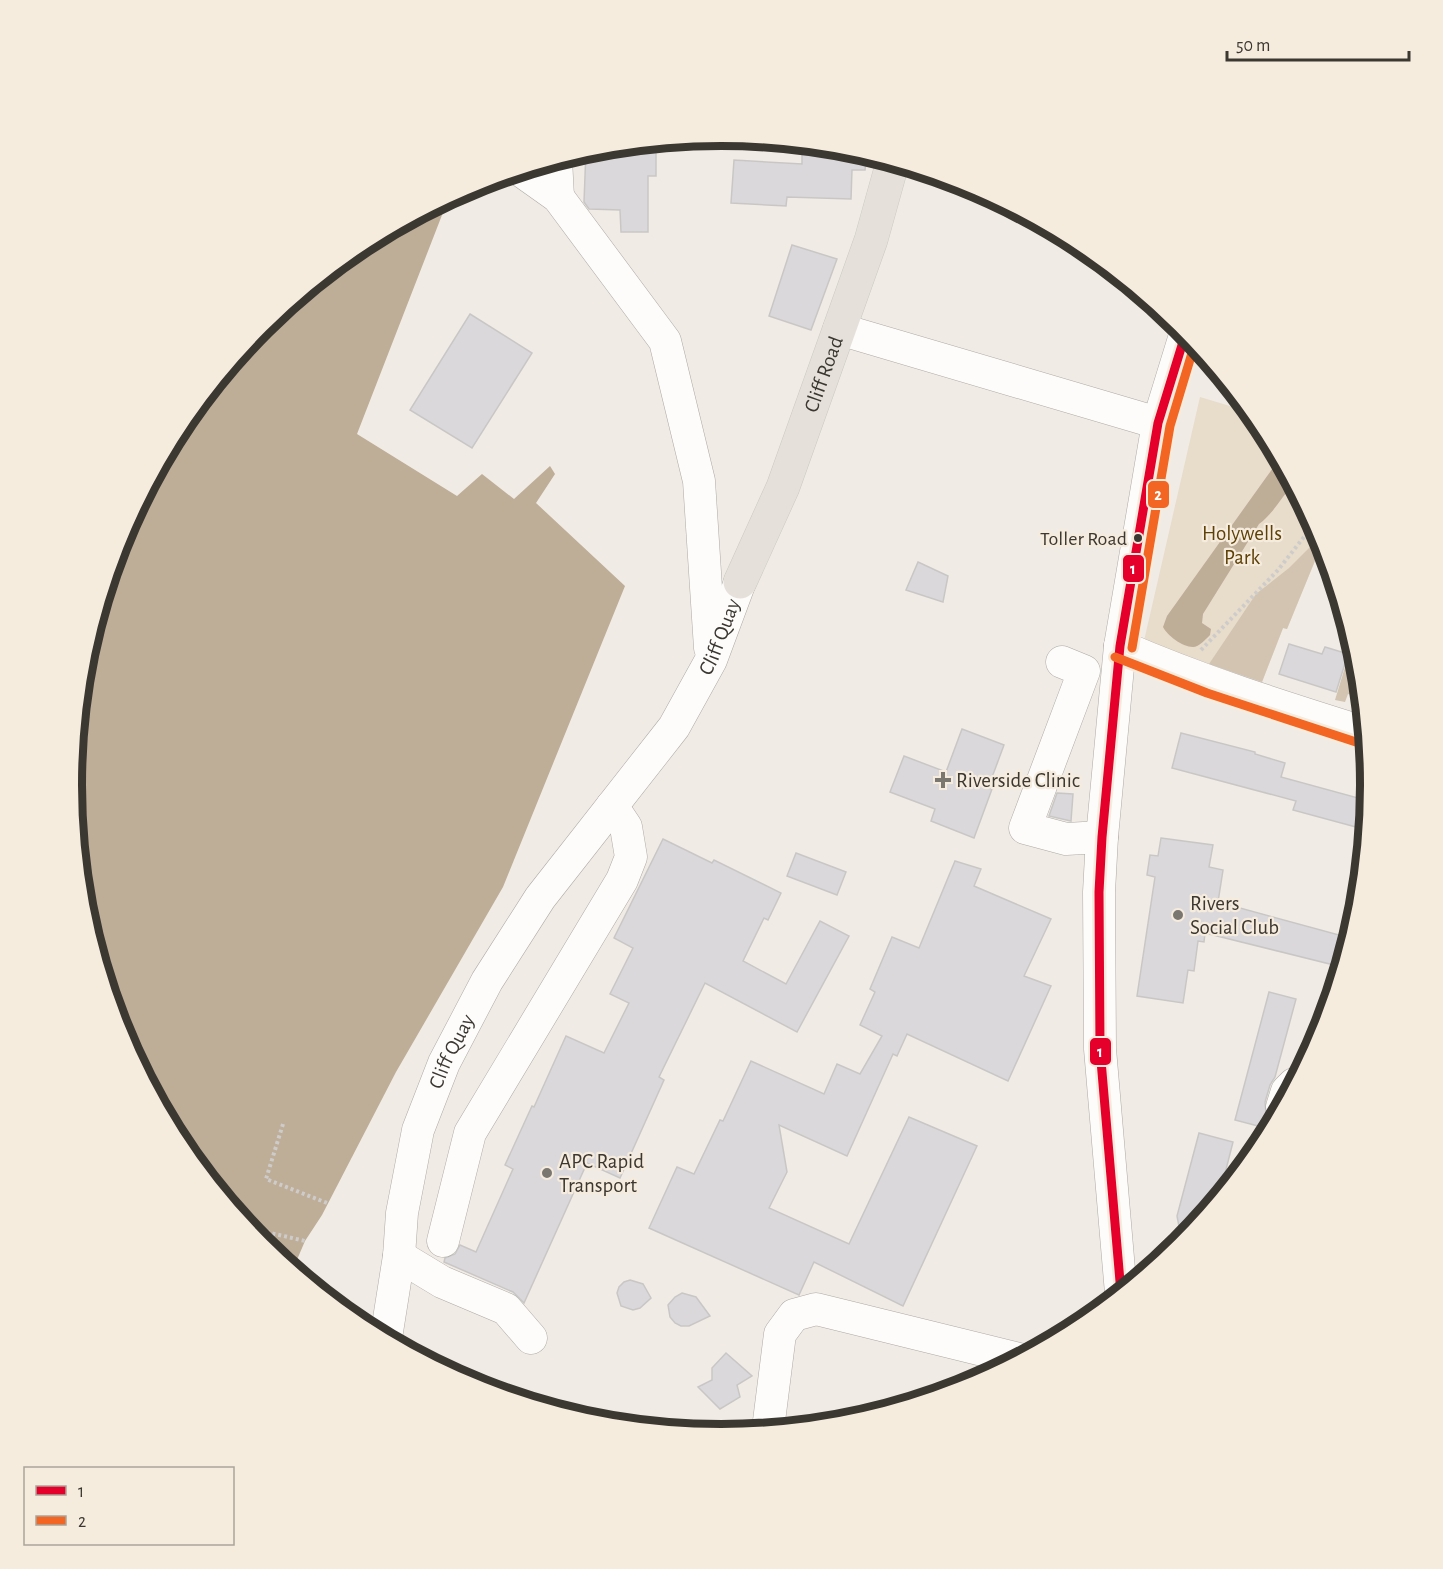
<svg xmlns="http://www.w3.org/2000/svg" width="1443" height="1569" viewBox="0 0 1443 1569" font-family="'Alegreya Sans',sans-serif">
<style>
.green{fill:#e8dccb}
.forest{fill:#d2c4b0}
.water{fill:#bead97}
.building{fill:#dbd8dc;stroke:#c9c7c6;stroke-width:1.5}
.lines{fill:none;stroke-linecap:round;stroke-linejoin:round}
.minor-casing{stroke:#adaaa4;stroke-width:33}
.major-casing{stroke:#cbc8c4;stroke-width:34}
.path{stroke:#ceccca;stroke-width:4;stroke-dasharray:3 3;stroke-linecap:butt}
.minor{stroke:#fdfcfb;stroke-width:32}
.major{stroke:#e5e1da;stroke-width:33}
.bus-1-casing{stroke:#f6ecde;stroke-width:14}
.bus-2-casing{stroke:#f6ecde;stroke-width:14}
.bus-1{stroke:#e4002b;stroke-width:9}
.bus-2{stroke:#f26522;stroke-width:9}
.bus-dot{fill:#3b3731;stroke:#f6ecde;stroke-width:2}
.poi-dot{fill:#7a7670;stroke:#f6ecde;stroke-width:2}
.labels{text-anchor:middle;stroke-width:4.5;stroke-linejoin:round;paint-order:stroke}
.bus-label{font-size:20px;fill:#3b3731;stroke:#f6ecde;text-anchor:end}
.street-label{font-size:21px;fill:#3b3731;stroke:#f6ecde}
.park-label{font-size:21px;fill:#5e4108;stroke:#f6ecde}
.poi-label{font-size:21px;fill:#3b3731;stroke:#f6ecde;text-anchor:start}
.rim{fill:none;stroke:#3b3731;stroke-width:8}
.line-badge{stroke:#f6ecde;stroke-width:2}
.badge-label{font-size:16px;text-anchor:middle;font-weight:bold;fill:#fff}
</style>
<rect width="100%" height="100%" fill="#f0ebe4"/>
<path class="green" d="M1200 397 1253 413 1262 424 1322 536 1327 553 1319 551 1287 629 1283 628 1262 682 1144 641Z"/>
<g class="forest">
<path d="M1320 532 1327 553 1319 551 1287 629 1283 628 1262 682 1209 664 1256 594 1289 568 1313 544Z"/>
<path d="M1353 641 1359 658 1362 698 1348 694 1345 702 1335 700Z"/>
</g>
<g class="water">
<path d="M449 197 357 434 457 496 482 474 514 499 550 466 555 474 536 503 625 586 503 887 396 1072 322 1215 305 1241 293 1269 262 1244 181 1145 121 1033 84 911 72 784 85 657 122 536 182 423 262 325 361 244Z"/>
<path d="M1280 458 1294 484C1281 497 1274 513 1259 524L1203 614 1202 623 1211 629 1210 635C1206 639 1199 647 1193 647 1182 647 1167 635 1163 627L1167 616Z"/>
</g>
<g class="building">
<path d="M656 141V176H648V232H621L620 210 589 209 584 202 586 150 595 147Z"/>
<path d="M802 143 849 148 867 153 865 170H852L851 199 787 197 786 206 731 203 734 160 802 164Z"/>
<path d="M792 245 837 259 811 330 769 316Z"/>
<path d="M470 314 532 353 472 448 410 410Z"/>
<path d="M918 562 948 576 943 602 906 590Z"/>
<path d="M1289 644 1322 654 1325 647 1348 654 1336 692 1279 674Z"/>
<path d="M962 729 1004 745 988 788 992 789 974 838 931 821 935 809 890 792 904 756 946 772Z"/>
<path d="M1181 733 1255 752V754L1285 763 1281 777 1369 801 1367 830 1293 810 1296 801 1172 768Z"/>
<path d="M1057 793 1073 794 1071 821 1049 816Z"/>
<path d="M1161 838 1213 845 1209 867 1223 870 1218 902 1350 938 1342 967 1205 933 1204 942 1198 941 1194 971 1188 970 1183 1003 1137 996 1155 877 1147 875 1150 855 1158 856Z"/>
<path d="M663 839 712 863 714 860 781 893 768 920 764 918 743 961 786 984 820 921 849 936 797 1032 705 983 659 1077 664 1080 620 1178 587 1163 524 1303 513 1292 444 1262 445 1258 455 1254 460 1245 476 1252 513 1169 505 1165 532 1106 534 1107 566 1036 604 1053 629 1003 610 994 633 948 614 938Z"/>
<path d="M796 853 846 872 837 895 787 876Z"/>
<path d="M955 861 981 869 974 886 1051 919 1024 976 1051 986 1008 1081 907 1034 897 1056 893 1054 847 1156 779 1125 787 1172 769 1208 849 1244 909 1117 977 1146 903 1306 814 1262 799 1295 649 1228 677 1167 694 1174 720 1120 723 1121 751 1061 824 1094 837 1064 860 1074 882 1036 860 1025 875 992 870 989 892 937 919 948Z"/>
<path d="M1269 992 1296 999 1275 1077 1270 1085 1265 1102 1266 1113 1262 1127 1235 1120Z"/>
<path d="M1199 1133 1233 1142 1219 1197 1182 1242 1177 1216Z"/>
<path d="M630 1280 643 1284 651 1298 640 1308 633 1310 621 1306 617 1293 619 1287 624 1282Z"/>
<path d="M682 1293 696 1297 710 1316 689 1326H681L675 1323 670 1317 668 1305 675 1297Z"/>
<path d="M726 1353 752 1376 737 1385 740 1397 720 1409 698 1387 712 1380V1368Z"/>
</g>
<g class="lines">
<defs>
<g id="minor">
<path d="M556 159 558 197"/>
<path d="M520 170 558 197 665 341 699 481 710 648"/>
<path d="M839 329 1158 423"/>
<path d="M1120 646C1200 681 1283 707 1366 733"/>
<path d="M1062 662 1084 671 1025 828 1066 839 1102 837"/>
<path d="M1282 1107 1287 1091 1294 1084"/>
<path d="M443 1241 470 1133 622 880 631 857 626 827 612 806"/>
<path d="M399 1256 442 1282 506 1309 531 1338"/>
<path d="M1121 1293 1100 1049 1099 892 1102 837 1120 646 1158 423 1186 332"/>
<path id="s1" d="M386 1338 399 1256 402 1213 418 1130 444 1063 487 981 540 898 674 727 711 660 740 582"/>
<path d="M768 1429 780 1334 794 1315 816 1309 1019 1359"/>
</g>
<g id="major">
<path id="s2" d="M740 582 783 487 871 240 893 161"/>
</g>
</defs>
<use href="#minor" class="minor-casing"/>
<use href="#major" class="major-casing"/>
<g class="path">
<path d="M1201 650 1278 570 1315 523"/>
<path d="M283 1124 266 1179 327 1203"/>
<path d="M249 1228 305 1241"/>
</g>
<use href="#minor" class="minor"/>
<use href="#major" class="major"/>
<defs>
<path id="bus-1" d="M1121 1293 1100 1049 1099 892 1102 837 1120 646 1158 423 1186 332"/>
<g id="bus-2">
<path d="M1132 648 1170 426 1195 343"/>
<path d="M1115 657 1207 693 1362 744"/>
</g>
</defs>
<use href="#bus-1" class="bus-1-casing"/>
<use href="#bus-2" class="bus-2-casing"/>
<use href="#bus-1" class="bus-1"/>
<use href="#bus-2" class="bus-2"/>
</g>
<circle class="bus-dot" cx="1138" cy="538" r="5"/>
<g class="poi-dot">
<path d="M940 771h6v6h6v6h-6v6h-6v-6h-6v-6h6z"/>
<circle cx="1178" cy="915" r="6"/>
<circle cx="547" cy="1173" r="6"/>
</g>
<g class="labels">
<g class="bus-label">
<text x="1127" y="545">Toller Road</text>
</g>
<g class="street-label">
<text dy="7" stroke="none"><textPath href="#s2" startOffset="224">Cliff Road</textPath></text>
<text dy="7" stroke="none"><textPath href="#s1" startOffset="792">Cliff Quay</textPath></text>
<text dy="7" stroke="none"><textPath href="#s1" startOffset="296">Cliff Quay</textPath></text>
</g>
<g class="park-label">
<text x="1242" y="540">Holywells<tspan x="1242" dy="24">Park</tspan></text>
</g>
<g class="poi-label">
<text x="956" y="787">Riverside Clinic</text>
<text x="1190" y="910">Rivers<tspan x="1190" dy="24">Social Club</tspan></text>
<text x="559" y="1168">APC Rapid<tspan x="559" dy="24">Transport</tspan></text>
</g>
</g>
<path d="M0 0H1443V1569H0ZM82 785a639 639 0 1 1 1278 0a639 639 0 1 1-1278 0Z" fill="#f6ecde" fill-rule="evenodd"/>
<path class="rim" d="M82 785a639 639 0 1 1 1278 0a639 639 0 1 1-1278 0Z"/>
<g class="line-badge">
<rect x="1147" y="480" width="23" height="29" rx="6" fill="#f26522"/>
<rect x="1122" y="554" width="23" height="29" rx="6" fill="#e4002b"/>
<rect x="1089" y="1037" width="23" height="29" rx="6" fill="#e4002b"/>
</g>
<g class="badge-label">
<text x="1158" y="500">2</text>
<text x="1133" y="574">1</text>
<text x="1100" y="1057">1</text>
</g>
<rect x="24" y="1467" width="210" height="78" fill="#f6ecde" stroke="#aba499" stroke-width="1.5"/>
<rect x="36" y="1486" width="30" height="9" fill="#e4002b" stroke="#aba499" stroke-width="1.5"/>
<text x="78" y="1497" font-size="18" fill="#3b3731">1</text>
<rect x="36" y="1516" width="30" height="9" fill="#f26522" stroke="#aba499" stroke-width="1.5"/>
<text x="78" y="1527" font-size="18" fill="#3b3731">2</text>
<path d="M1227 51v9h182v-9" fill="none" stroke="#3b3731" stroke-width="3"/>
<text x="1236" y="51" font-size="18" fill="#3b3731" stroke="#f6ecde" stroke-width="4.5" paint-order="stroke">50 m</text>
</svg>
